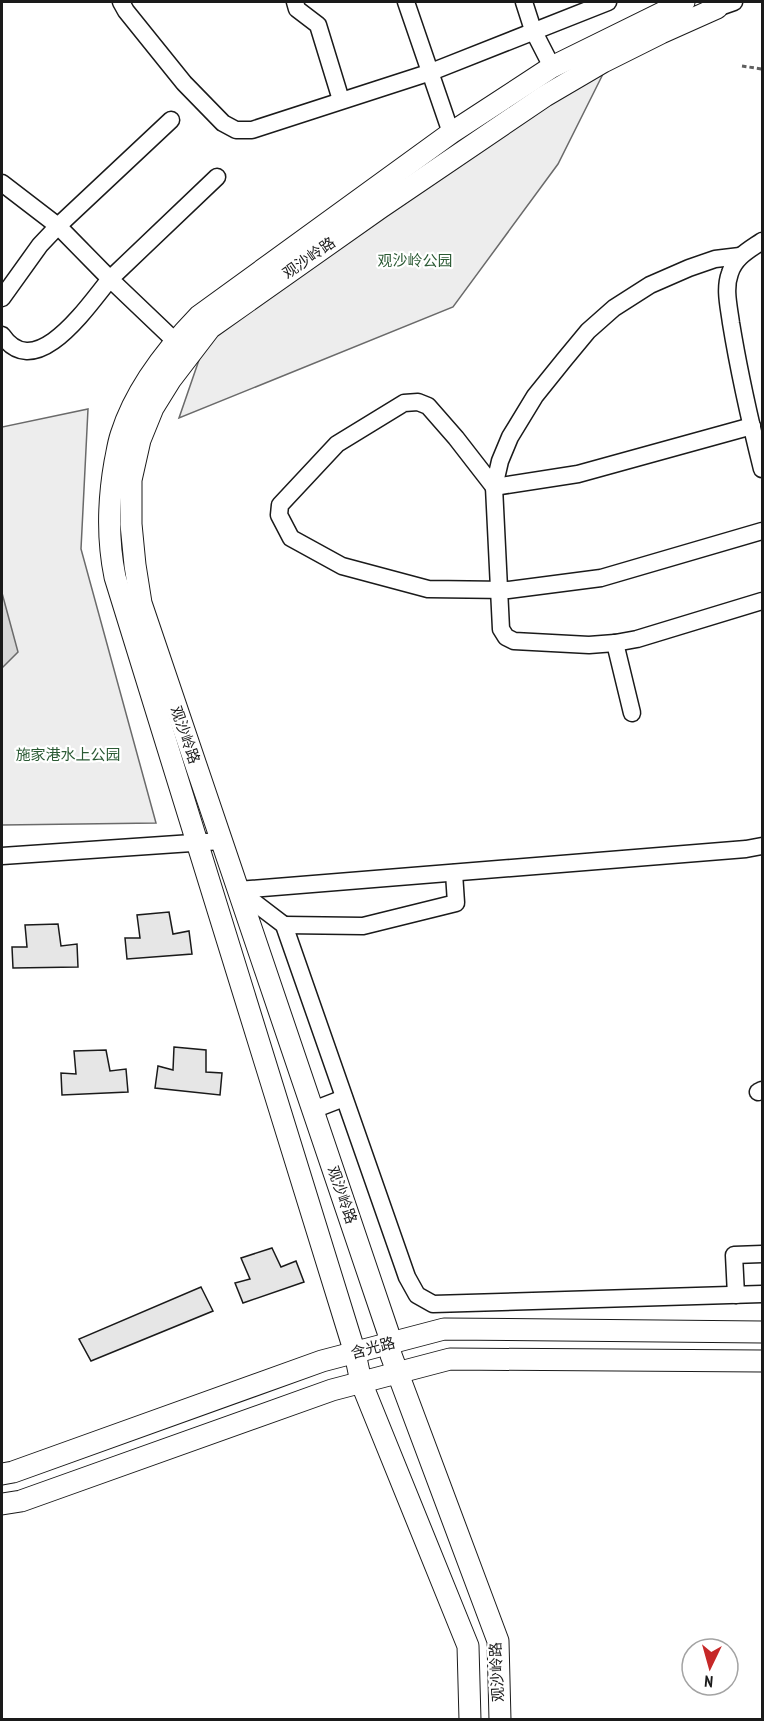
<svg xmlns="http://www.w3.org/2000/svg" width="764" height="1721" viewBox="0 0 764 1721" font-family="'PT Sans Narrow','Noto Sans SC',sans-serif">
<style>
.built{fill:#ededed;stroke:#6a6a6a;stroke-width:1.5}
.water{fill:#d7d7d7;stroke:#6a6a6a;stroke-width:1.5}
.building{fill:#e6e6e6;stroke:#1a1a1a;stroke-width:1.5}
.lines{fill:none;stroke-linecap:round;stroke-linejoin:round}
.minor-casing{stroke:#1a1a1a;stroke-width:19}
.major-casing{stroke:#1a1a1a;stroke-width:23}
.path{stroke:#5f5f5f;stroke-width:3;stroke-dasharray:4.5 3;stroke-linecap:butt}
.minor{stroke:#fff;stroke-width:16}
.major{stroke:#fff;stroke-width:21}
.labels{text-anchor:middle;stroke-width:4.5;stroke-linejoin:round;paint-order:stroke}
.street-label{font-size:15px;fill:#1a1a1a;stroke:#fff}
.park-label{font-size:15px;fill:#2b5a34;stroke:#fff}
</style>
<rect width="100%" height="100%" fill="#fff"/>
<g class="built">
<path d="M606 68 558 164 453 307 179 418 210 328Z"/>
<path d="M88 409 81 549 156 823 2 825V427Z"/>
</g>
<path class="water" d="M2 593 18 652 2 668Z"/>
<g class="building">
<path d="M169 912 173 934 189 931 192 954 127 959 125 938H140L137 915Z"/>
<path d="M58 924 61 946 77 944 78 967 13 968 12 947H27L25 925Z"/>
<path d="M174 1047 206 1050V1072L222 1073 220 1095 155 1088 158 1066 173 1070Z"/>
<path d="M106 1050 110 1071 126 1069 128 1092 62 1095 61 1073 76 1074 74 1051Z"/>
<path d="M272 1248 281 1267 296 1261 304 1282 243 1303 235 1283 250 1279 241 1258Z"/>
<path d="M201 1287 213 1311 91 1361 79 1339Z"/>
</g>
<g class="lines">
<defs>
<g id="minor">
<path d="M121 2 126 11 184 83 223 123 236 130H252L431 72 608 2"/>
<path d="M295 2 297 9 318 25 341 100"/>
<path d="M406 2 451 133"/>
<path d="M524 2 533 30 552 67"/>
<path d="M717 8 734 2"/>
<path d="M2 183 58 226 110 279C89 304 36 385 2 335"/>
<path d="M762 241C749 250 735 257 730 273 724 289 729 307 731 323 739 372 750 421 762 469"/>
<path d="M740 256 715 259 689 268 650 285 614 308 588 331 564 360 535 396 510 437 500 461 494 487 501 629 506 637 514 641 589 645 615 643 637 639 762 601"/>
<path d="M2 298 40 245 58 226 171 120"/>
<path d="M175 341 110 279 217 177"/>
<path d="M752 426 578 474 494 487 456 438 428 406 418 402 404 403 337 444 280 505 279 515 291 538 342 566 428 589 508 590 601 578 762 531"/>
<path d="M615 643 632 713"/>
<path d="M2 856 221 841"/>
<path d="M238 890 284 925 407 1277 417 1295 433 1304 762 1294"/>
<path d="M238 890 746 849 762 846"/>
<path d="M284 925 363 926 456 903 454 873"/>
<path d="M758 1092 762 1090"/>
<path d="M313 1110 344 1098"/>
<path d="M736 1295 734 1255 762 1254"/>
</g>
<g id="major">
<path d="M2 1474 13 1472 322 1361 444 1329 762 1332"/>
<path d="M2 1504 21 1501 332 1390 450 1359 762 1361"/>
<path d="M470 1720 468 1646 361 1382 355 1353 115 577C107 538 108 502 115 462 117 453 118 444 121 435 135 390 167 349 199 316L451 133 552 67 684 2"/>
<path d="M500 1720 498 1641 391 1355 388 1332 141 603 135 565 131 524V480L140 440 153 408 171 379 210 328 380 208 545 96 603 62 661 33 717 8"/>
</g>
</defs>
<use href="#minor" class="minor-casing"/>
<use href="#major" class="major-casing"/>
<path class="path" d="M742 66 762 69"/>
<use href="#minor" class="minor"/>
<use href="#major" class="major"/>
</g>
<g class="labels">
<g class="street-label">
<text transform="translate(309 258) rotate(-35)" y="5">观沙岭路</text>
<text transform="translate(185 735) rotate(71)" y="5">观沙岭路</text>
<text transform="translate(342 1195) rotate(71)" y="5">观沙岭路</text>
<text transform="translate(373 1348) rotate(-15)" y="5">含光路</text>
<text transform="translate(497 1672) rotate(-93)" y="5">观沙岭路</text>
</g>
<g class="park-label">
<text x="415" y="266">观沙岭公园</text>
<text x="68" y="760">施家港水上公园</text>
</g>
</g>
<rect width="764" height="1721" fill="none" stroke="#1a1a1a" stroke-width="6"/>
<g transform="translate(710 1667) rotate(185)"><circle r="28" fill="#ffffff" stroke="#a3a3a3" stroke-width="1.5"/>
<path d="M0-4.5L10 22L0 15L-10 22Z" fill="#c62828"/>
<text y="-9" font-size="16" font-weight="bold" text-anchor="middle" fill="#1a1a1a">N</text>
</g>
</svg>
